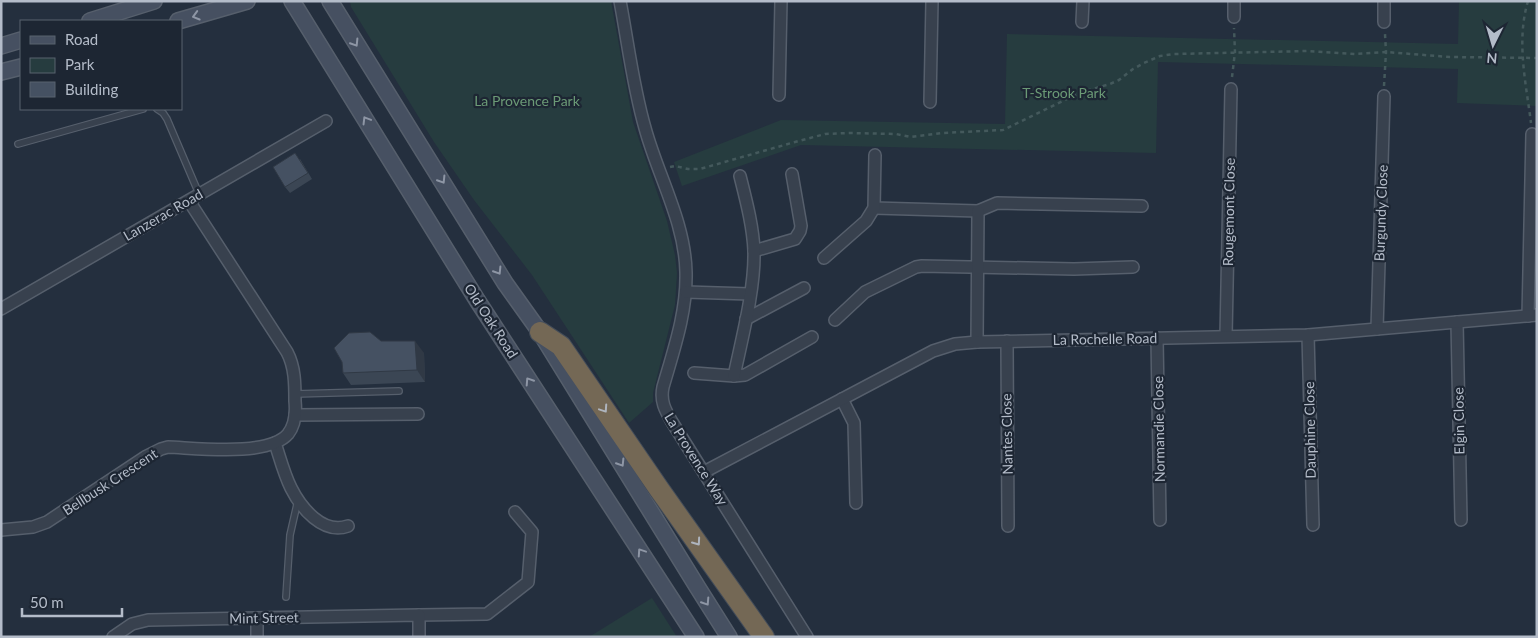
<svg xmlns="http://www.w3.org/2000/svg" width="1538" height="638" viewBox="0 0 1538 638" font-family="Lato,sans-serif">
<style>
.green{fill:#263c3f}
.lines{fill:none;stroke-linecap:round;stroke-linejoin:round}
.lane-casing{stroke:#565f6c;stroke-width:8}
.street-casing{stroke:#565f6c;stroke-width:14}
.secondary-casing{stroke:#565f6c;stroke-width:18}
.highway-casing{stroke:#434c59;stroke-width:22}
.path{stroke:#44595c;stroke-width:2.5;stroke-dasharray:4 4;stroke-linecap:butt}
.lane{stroke:#38414e;stroke-width:5.5}
.street{stroke:#38414e;stroke-width:11}
.secondary{stroke:#465061;stroke-width:15}
.highway{stroke:#746855;stroke-width:20}
.wall{fill:#3b4654}
.shaded-wall{fill:#303945}
.building{fill:#455162;stroke:#303945}
.oneway{stroke:#8e96a5}
.oneway2{stroke:#aeb4bd}
.labels{text-anchor:middle;stroke-width:4.5;stroke-linejoin:round;paint-order:stroke}
.park-label{font-size:14px;fill:#6b9a76;stroke:#1d2633}
.street-label{font-size:14px;fill:#b4bcc9;stroke:#1d2633}
</style>
<rect width="100%" height="100%" fill="#242f3e"/>
<g class="green">
<path d="M350 1H611L633 122 667 221 675 255 677 273 675 305 653 393V402L629 423 532 275 474 200 434 142 351 7Z"/>
<path d="M1459 1H1537V106L1457 103 1458 69 1158 62 1156 153 801 145 682 186 674 162 781 120 1005 124 1007 34 1458 44Z"/>
<path d="M652 598 677 637H589Z"/>
</g>
<g class="lines">
<defs>
<g id="lane">
<path d="M157 109 163 113 167 119 199 194"/>
<path d="M18 144 143 109"/>
<path d="M295 394 399 391"/>
<path d="M286 597 290 535 298 500"/>
</g>
<g id="street">
<path d="M620 1C628 43 633 87 645 128 658 176 685 222 686 272 687 312 674 349 663 387 660 401 665 410 672 422L807 637"/>
<path d="M1234 17V1"/>
<path d="M1082 22 1083 1"/>
<path d="M1384 22V1"/>
<path d="M779 95 781 1"/>
<path d="M930 102 932 1"/>
<path d="M874 208 978 211 997 203 1142 206"/>
<path d="M754 251 795 239 800 231 801 226 792 174"/>
<path d="M824 258 866 221 874 208 875 155"/>
<path d="M686 292 750 294"/>
<path d="M1 309 326 121"/>
<path d="M1528 316 1532 134"/>
<path d="M746 319 804 288"/>
<path d="M835 320 865 292 916 267 922 266 1074 269 1133 267"/>
<path d="M1457 322 1461 520"/>
<path d="M1377 329 1384 96"/>
<path d="M1308 335 1313 525"/>
<path d="M1226 336 1231 89"/>
<path d="M1157 338 1160 520"/>
<path d="M1007 341 1008 526"/>
<path d="M977 342 978 211"/>
<path d="M694 373 734 376 745 375 812 337"/>
<path d="M734 376C742 338 755 289 754 251 753 226 746 200 740 176"/>
<path d="M842 399 854 423 856 503"/>
<path d="M295 415 418 414"/>
<path d="M275 443C280 458 284 474 291 488 301 508 323 535 348 526"/>
<path d="M704 472 933 351 955 344 977 342 1308 335 1537 315"/>
<path d="M1 530 33 527 47 522 145 457 161 449 168 447C197 448 268 457 288 434 295 425 296 411 295 401 295 384 295 367 287 352L189 201"/>
<path d="M419 615 487 614 528 582 532 532 515 512"/>
<path d="M113 637 132 624 148 620 419 615V637"/>
<path d="M257 637V618"/>
</g>
<g id="secondary">
<path d="M292 1 477 300 696 637"/>
<path d="M330 1 505 283 540 332 698 588 729 637"/>
<path d="M90 21 154 1"/>
<path d="M178 21 247 1"/>
<path d="M1 46 21 40"/>
<path d="M1 72 21 67"/>
</g>
<path id="highway" d="M540 332 561 346 659 489 764 637"/>
</defs>
<use href="#lane" class="lane-casing"/>
<use href="#street" class="street-casing"/>
<use href="#secondary" class="secondary-casing"/>
<use href="#highway" class="highway-casing"/>
<g class="path">
<path d="M1528 1C1516 41 1526 83 1531 123"/>
<path d="M1232 77 1235 52 1234 28"/>
<path d="M1384 86 1386 52 1385 34"/>
<path d="M670 167 675 166 688 169H700L795 142 825 134 849 133 896 134 911 137 942 133 1003 130 1079 93 1110 84 1119 80 1133 69 1144 63 1160 56 1174 54 1308 51 1355 54 1386 52 1450 57 1537 58"/>
</g>
<use href="#lane" class="lane"/>
<use href="#street" class="street"/>
<use href="#secondary" class="secondary"/>
<use href="#highway" class="highway"/>
</g>
<g class="wall">
<path d="M300 159 312 179 290 193 285 187Z"/>
<path d="M381 341 424 353 425 382 351 385 343 373Z"/>
</g>
<path class="shaded-wall" d="M415 341 424 353 425 382 417 370Z"/>
<g class="building">
<path d="M295 153 308 173 285 187 273 167Z"/>
<path d="M370 332 381 341H415L417 370 343 373 342 362 334 348 349 333Z"/>
</g>
<defs><path id="oneway-chevron" d="M-2-3.5L2.5 0L-2 3.5" fill="none" stroke-width="1.6" stroke-linecap="round" stroke-linejoin="round" transform="scale(1.25)"/></defs>
<g class="oneway">
<use href="#oneway-chevron" transform="translate(196 16) rotate(164)"/>
<use href="#oneway-chevron" transform="translate(355 43) rotate(58)"/>
<use href="#oneway-chevron" transform="translate(366 120) rotate(-121)"/>
<use href="#oneway-chevron" transform="translate(442 180) rotate(58)"/>
<use href="#oneway-chevron" transform="translate(498 271) rotate(58)"/>
<use href="#oneway-chevron" transform="translate(529 381) rotate(-123)"/>
<use href="#oneway-chevron" transform="translate(621 463) rotate(58)"/>
<use href="#oneway-chevron" transform="translate(641 552) rotate(-124)"/>
<use href="#oneway-chevron" transform="translate(706 602) rotate(57)"/>
</g>
<g class="oneway2">
<use href="#oneway-chevron" transform="translate(604 409) rotate(56)"/>
<use href="#oneway-chevron" transform="translate(697 542) rotate(55)"/>
</g>
<g class="labels">
<g class="park-label">
<text x="1064" y="98">T-Strook Park</text>
<text x="527" y="106">La Provence Park</text>
</g>
<g class="street-label">
<text transform="translate(1229 212) rotate(-89)" y="5">Rougemont Close</text>
<text transform="translate(1381 213) rotate(-88)" y="5">Burgundy Close</text>
<text transform="translate(163 215) rotate(-30)" y="5">Lanzerac Road</text>
<text transform="translate(491 321) rotate(57)" y="5">Old Oak Road</text>
<text transform="translate(1105 339) rotate(-1)" y="5">La Rochelle Road</text>
<text transform="translate(1459 421) rotate(-91)" y="5">Elgin Close</text>
<text transform="translate(1159 429) rotate(-91)" y="5">Normandie Close</text>
<text transform="translate(1310 430) rotate(-91)" y="5">Dauphine Close</text>
<text transform="translate(1007 434) rotate(-91)" y="5">Nantes Close</text>
<text transform="translate(696 459) rotate(58)" y="5">La Provence Way</text>
<text transform="translate(110 482) rotate(-33)" y="5">Bellbusk Crescent</text>
<text transform="translate(264 618) rotate(-1)" y="5">Mint Street</text>
</g>
</g>
<rect width="1538" height="638" fill="none" stroke="#b4bcc9" stroke-width="5"/>
<rect x="20" y="20" width="162" height="90" fill="#1d2633" stroke="#59626f"/>
<rect x="30" y="36" width="25" height="8" fill="#465061" stroke="#59626f"/>
<text x="65" y="45" font-size="15" fill="#b4bcc9">Road</text>
<rect x="30" y="58" width="25" height="15" fill="#263c3f" stroke="#59626f"/>
<text x="65" y="70" font-size="15" fill="#b4bcc9">Park</text>
<rect x="30" y="82" width="25" height="15" fill="#455162" stroke="#59626f"/>
<text x="65" y="95" font-size="15" fill="#b4bcc9">Building</text>
<g transform="translate(1493 45) rotate(185)" stroke="#1d2633" stroke-width="4" paint-order="stroke">
<path d="M0-4L9 19L0 12L-9 19Z" fill="#b4bcc9"/>
<text y="-8" font-size="14" font-weight="bold" text-anchor="middle" fill="#b4bcc9">N</text>
</g>
<path d="M22 608v8h100v-8" fill="none" stroke="#b4bcc9" stroke-width="2.5"/>
<text x="30" y="608" font-size="15" fill="#b4bcc9" stroke="#1d2633" stroke-width="4" paint-order="stroke">50 m</text>
</svg>
